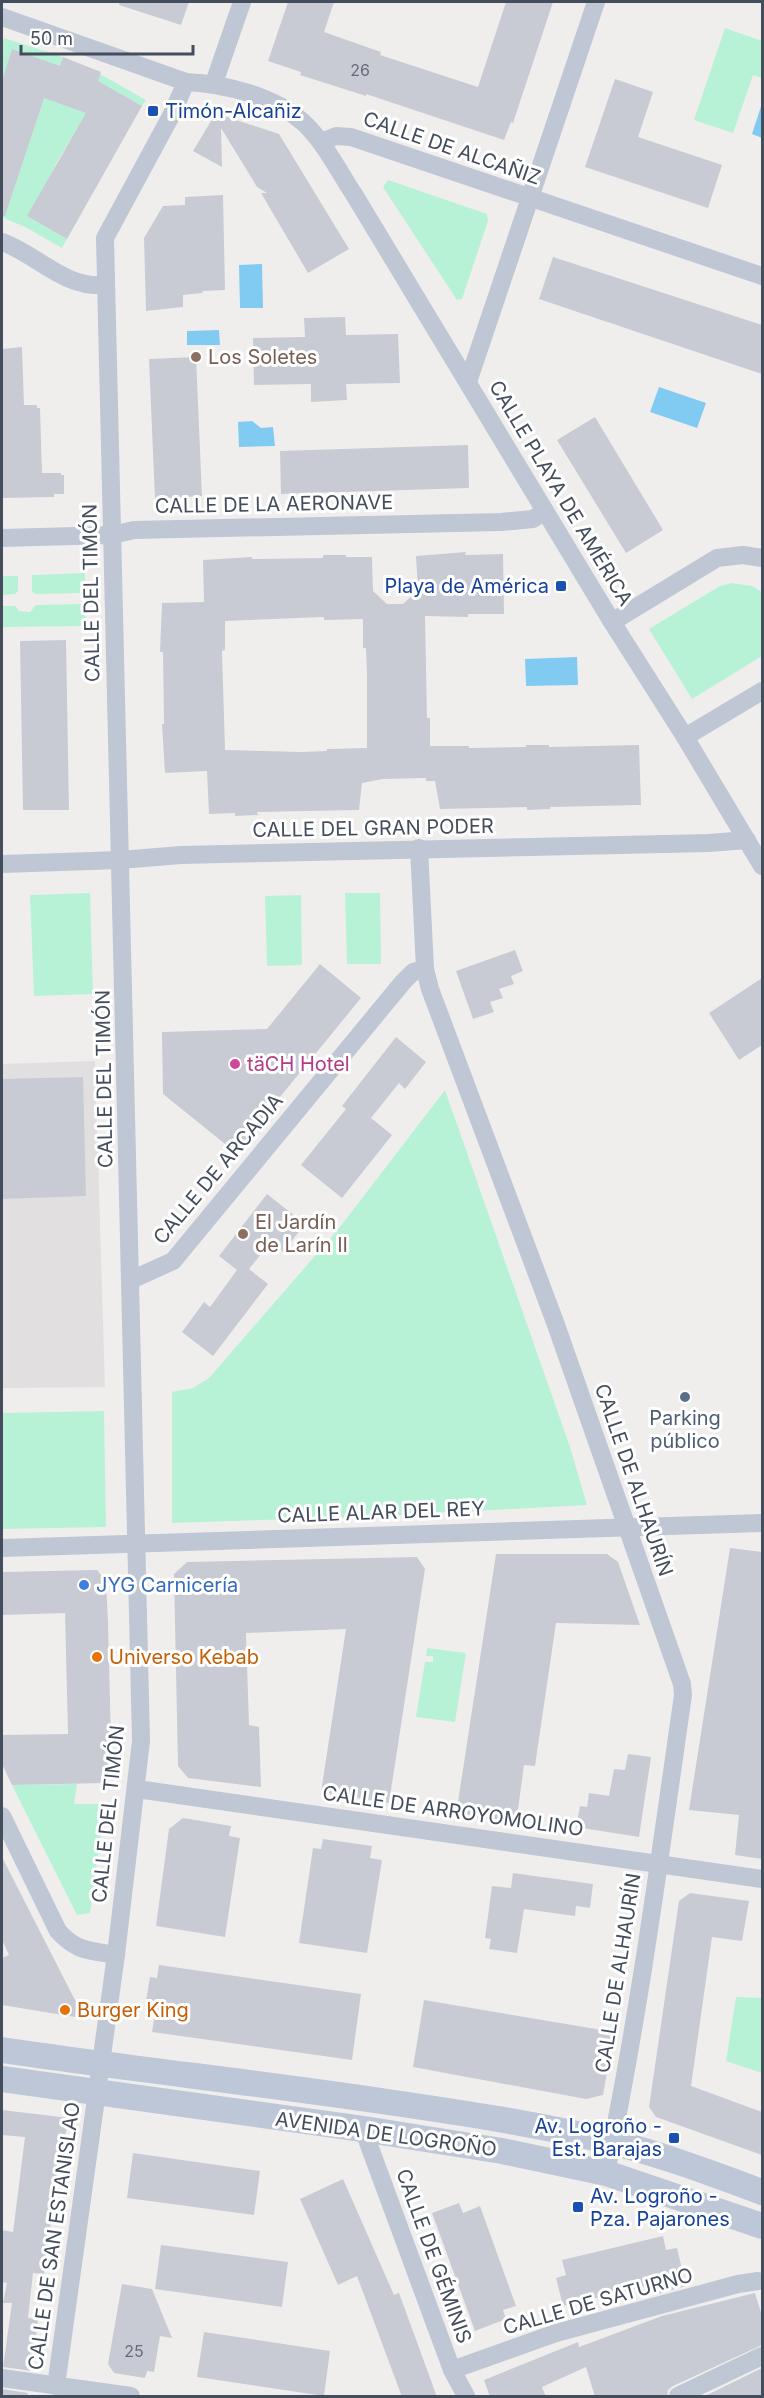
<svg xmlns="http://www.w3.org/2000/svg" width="764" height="2398" viewBox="0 0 764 2398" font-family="Inter,sans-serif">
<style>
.education{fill:#e1dfdf}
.green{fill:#b7f2d6}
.water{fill:#81cbf3}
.building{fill:#c9cbd4;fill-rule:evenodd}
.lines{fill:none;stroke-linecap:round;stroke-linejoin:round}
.street{stroke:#bfc7d4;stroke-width:18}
.secondary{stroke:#bec7d8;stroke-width:26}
.transit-dot{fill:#1a4fb4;stroke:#fff;stroke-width:2}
.education-dot{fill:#8d6e63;stroke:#fff;stroke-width:2}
.hotel-dot{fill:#d1479c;stroke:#fff;stroke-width:2}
.service-dot{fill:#5c6f8a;stroke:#fff;stroke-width:2}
.shop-dot{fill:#3f7fe0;stroke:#fff;stroke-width:2}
.food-dot{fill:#e8710a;stroke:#fff;stroke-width:2}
.labels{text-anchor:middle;stroke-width:6;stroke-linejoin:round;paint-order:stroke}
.number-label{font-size:16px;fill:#656c7a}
.transit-label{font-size:20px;fill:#164399;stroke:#fff;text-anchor:start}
.street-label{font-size:20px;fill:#444d5c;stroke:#fff}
.education-label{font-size:20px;fill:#785e54;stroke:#fff;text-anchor:start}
.hotel-label{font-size:20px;fill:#b23c85;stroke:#fff;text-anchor:start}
.service-label{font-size:20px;fill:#4e5e75;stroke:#fff}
.shop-label{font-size:20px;fill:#366cbe;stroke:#fff;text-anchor:start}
.food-label{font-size:20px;fill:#c56008;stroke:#fff;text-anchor:start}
</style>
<rect width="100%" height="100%" fill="#f0eeed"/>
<path class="education" d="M95 1061 105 1387 2 1388V1064Z"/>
<g class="green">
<path d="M725 28 762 41V78L753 75 733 133 694 120Z"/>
<path d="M4 38 63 57 56 80 100 74 146 100 142 106 106 86 82 143 72 137 57 162 31 218 67 239 62 248 27 228 2 217V207L6 195 2 194 7 173 12 50 2 80V46Z"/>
<path d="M388 180 487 214 488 221 462 299 457 300 383 187Z"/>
<path d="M85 573V593L35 594 32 591V575Z"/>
<path d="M2 576H18V591L15 594 2 595Z"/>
<path d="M732 583 752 586 762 592V656L692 699 649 629 720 586Z"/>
<path d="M85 604 86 626 2 627V606H15L19 611 30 612 36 605Z"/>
<path d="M90 893 93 994 34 996 30 895Z"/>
<path d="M345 893H380L381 964H347Z"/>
<path d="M301 895 302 965 267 966 265 896Z"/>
<path d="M445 1090 570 1447 587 1505 359 1517 172 1523V1392L193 1388 209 1378 340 1227Z"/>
<path d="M104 1411 106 1527 2 1529V1413Z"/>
<path d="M427 1648 466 1653 455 1722 416 1717 425 1662H433V1656H426Z"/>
<path d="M77 1784 74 1804H105L90 1913 77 1915 12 1785Z"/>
<path d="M736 1997 762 1998V2073L726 2061Z"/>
</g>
<g class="water">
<path d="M762 103V138L752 134Z"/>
<path d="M262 264 263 308H240L239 265Z"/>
<path d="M219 330 220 345H187V331Z"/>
<path d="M659 387 706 403 697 428 650 412Z"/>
<path d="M252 421 261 428 273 427 275 446 239 447 238 422Z"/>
<path d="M577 657 578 685 526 686 525 659Z"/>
</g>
<g class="building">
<path d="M120 2H189L181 25 119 5Z"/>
<path d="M288 2H334L324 32 381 52 380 55 478 87 506 2H553L513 123 511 122 504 140 366 94V96L300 75 301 72 268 61Z"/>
<path d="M12 49 60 66 63 57 101 72 98 81 142 106 67 239 27 216 86 113 44 98 5 216H2V80Z"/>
<path d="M615 79 653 92 638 137 722 165 708 208 585 167Z"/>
<path d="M221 104V115L279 134 349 249 308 273 261 193H267L257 187 221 128 222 167 193 151 214 116 211 111 215 113Z"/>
<path d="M223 195 225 290 203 291 202 293 183 295V307L146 311 144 238 163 206 185 205V197Z"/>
<path d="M553 257 762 325V374L539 299Z"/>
<path d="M345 317 346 335 398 334 400 383 346 384 347 400 311 402V384L254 385 253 338 305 337 304 318Z"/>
<path d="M22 347 24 405H37V408H40L42 473H61V475H64V494H54V497L2 498V349Z"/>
<path d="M196 357 202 496 155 499 149 359Z"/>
<path d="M595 417 663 530 626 553 557 440Z"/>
<path d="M468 445 469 488 281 494 280 451Z"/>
<path d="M466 552 465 555 503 554 504 614H468V617L425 616 427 718H430V746H469V748L526 747V745H549V747L639 745 641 805 550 807V809L527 810V807L440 809 435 781H426V778L383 779 362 783 359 810 257 812 258 815 235 816V813L209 814 207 771 165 773 162 724H164L163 652H160L162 603 204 602 203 560 252 557V559L323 558V555H346V557H372L373 591 387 604H403L418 590 416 556ZM324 617V620L363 619V648H366L367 675V748L327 749V751L301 752 225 750 222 651 225 650V621Z"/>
<path d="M66 640 69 810H23L20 641Z"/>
<path d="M515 950 523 971 511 976 514 984 499 989 503 998 490 1002 494 1012 473 1019 456 971Z"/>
<path d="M320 964 361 998 235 1152 163 1094 162 1032 267 1029Z"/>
<path d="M762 978V1045L739 1060 709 1013Z"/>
<path d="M396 1037 426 1062 405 1089 399 1083 371 1118 392 1135 342 1198 301 1165 346 1109 342 1106Z"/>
<path d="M83 1077 86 1196 2 1199V1079Z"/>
<path d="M267 1194 305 1224 283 1252 271 1242 249 1269 268 1284 213 1356 182 1332 204 1302 210 1307 237 1270 219 1256Z"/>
<path d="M730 1548 762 1552V1859L735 1855 739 1815 689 1810Z"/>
<path d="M496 1554H607L618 1562 640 1625 556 1623 535 1766 524 1765 516 1824 456 1815Z"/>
<path d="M417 1557 425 1569 389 1803 321 1792 346 1629 246 1633 249 1725 259 1727 261 1787 188 1778 178 1766 174 1574 187 1562Z"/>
<path d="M97 1570 106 1581 108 1622 111 1742 106 1783 12 1785 2 1764V1735L68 1734 65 1613 2 1615V1572Z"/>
<path d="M628 1754 651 1757 639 1837 576 1827 580 1806 587 1807 589 1793 609 1796 614 1769 625 1770Z"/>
<path d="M183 1818 231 1826 229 1836 240 1838 225 1937 156 1926 169 1829Z"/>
<path d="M323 1839 372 1846 370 1858 382 1860 367 1953 299 1943 313 1848 321 1849Z"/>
<path d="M2 1857 77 2004 75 2017 2 2005V1958L9 1955 2 1940Z"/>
<path d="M513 1873 593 1884 590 1908 576 1906 575 1916 524 1909 517 1953 489 1949 491 1939 485 1938 492 1886 511 1888Z"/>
<path d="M690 1893 749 1901 742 1941 712 1937 691 2086 762 2112V2155L656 2117 649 2107 679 1901Z"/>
<path d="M159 1965 361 1994 352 2060 152 2032 156 2009 145 2007 150 1977 157 1978Z"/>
<path d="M424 2000 614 2032 603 2095 586 2099 413 2067Z"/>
<path d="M2 2110 69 2118 59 2163 44 2274 33 2273 28 2318 38 2319 32 2371 3 2367 12 2303H3L7 2283 2 2282V2230L13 2232 25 2137 2 2135Z"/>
<path d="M133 2153 260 2171 254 2215 127 2198Z"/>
<path d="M343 2179 394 2295 399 2293 437 2397H402L357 2276 338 2285 300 2199Z"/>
<path d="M459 2203 463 2213 480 2206 516 2306 503 2310 506 2319 475 2331 432 2213Z"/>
<path d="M663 2236 666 2250 677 2248 686 2286 654 2295 650 2285 563 2306 556 2278 566 2275 562 2260Z"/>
<path d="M161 2245 288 2262 282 2307 155 2289Z"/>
<path d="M122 2284 152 2289 172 2338 160 2336 154 2372 147 2371 145 2378 114 2373 108 2364Z"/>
<path d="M755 2293 762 2316V2345L673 2386 668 2390 667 2397H595L586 2367 542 2387 546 2397H490L484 2380 578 2342 579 2347 662 2316Z"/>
<path d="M204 2332 330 2351 324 2396 197 2377Z"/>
<path d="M762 2368V2397H703Z"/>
<path d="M2 2389 28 2393V2397H2Z"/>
</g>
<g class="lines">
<g class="street">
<path d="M2 17 186 82C226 84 274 96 304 123 325 143 339 172 355 196L612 622 685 737 762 866"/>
<path d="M214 83 242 2"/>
<path d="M321 142 336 136 351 137 762 276"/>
<path d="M2 242C38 255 65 289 105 285"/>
<path d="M468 382 596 2"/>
<path d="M2 538 112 535 134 530 501 522 533 519 545 511"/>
<path d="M612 622 717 558 743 555 762 558"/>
<path d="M685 737 762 691"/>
<path d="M419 848 425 969 430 989 555 1322 682 1684 683 1695C660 1855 639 2016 606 2173"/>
<path d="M2 864 120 860 181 855 709 843 747 840"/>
<path d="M131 1280 173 1261 403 982 413 972 425 969"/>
<path d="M2 1548 762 1523"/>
<path d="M137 1789 762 1879"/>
<path d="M2 1816 58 1931C77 1952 89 1950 116 1955"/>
<path d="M363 2129 452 2370 466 2396"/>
<path d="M452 2370 556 2333 738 2284 758 2281"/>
<path d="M2 2378 131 2396"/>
<path d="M56 2386 116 1955 141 1741 105 238 172 114 186 82"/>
<path d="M678 2396 762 2356"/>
</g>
<g class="secondary">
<path d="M2 2050C130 2069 260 2083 388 2102 463 2113 538 2124 612 2142 663 2155 713 2174 762 2192"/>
<path d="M2 2079 363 2129 502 2151 606 2173 762 2226"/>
</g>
</g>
<g class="transit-dot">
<rect x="147" y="105" width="12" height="12" rx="3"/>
<rect x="555" y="580" width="12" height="12" rx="3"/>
<rect x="668" y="2132" width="12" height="12" rx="3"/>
<rect x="572" y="2201" width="12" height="12" rx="3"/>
</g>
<g class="education-dot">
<circle cx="196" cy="357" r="6"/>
<circle cx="243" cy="1234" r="6"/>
</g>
<circle class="hotel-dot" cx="235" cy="1064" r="6"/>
<circle class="service-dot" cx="685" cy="1397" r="6"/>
<circle class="shop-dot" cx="84" cy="1585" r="6"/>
<g class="food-dot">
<circle cx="97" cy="1657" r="6"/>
<circle cx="65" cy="2010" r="6"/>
</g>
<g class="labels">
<g class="number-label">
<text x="360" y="76">26</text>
<text x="134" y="2357">25</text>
</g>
<g class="transit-label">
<text x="165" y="118">Timón-Alcañiz</text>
<text x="549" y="593" text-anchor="end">Playa de América</text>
<text x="662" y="2133" text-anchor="end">Av. Logroño -<tspan x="662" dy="23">Est. Barajas</tspan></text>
<text x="590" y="2203">Av. Logroño -<tspan x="590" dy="23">Pza. Pajarones</tspan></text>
</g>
<g class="street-label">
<text transform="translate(452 148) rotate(19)" y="7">CALLE DE ALCAÑIZ</text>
<text transform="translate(561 493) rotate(59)" y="7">CALLE PLAYA DE AMÉRICA</text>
<text transform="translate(274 504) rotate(-1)" y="7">CALLE DE LA AERONAVE</text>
<text transform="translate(91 593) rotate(-91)" y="7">CALLE DEL TIMÓN</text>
<text transform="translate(373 828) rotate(-1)" y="7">CALLE DEL GRAN PODER</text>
<text transform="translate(104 1079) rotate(-91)" y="7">CALLE DEL TIMÓN</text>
<text transform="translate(218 1169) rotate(-50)" y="7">CALLE DE ARCADIA</text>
<text transform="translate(634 1480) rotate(71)" y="7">CALLE DE ALHAURÍN</text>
<text transform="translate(381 1512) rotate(-2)" y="7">CALLE ALAR DEL REY</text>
<text transform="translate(453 1811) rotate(8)" y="7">CALLE DE ARROYOMOLINO</text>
<text transform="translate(108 1814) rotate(-84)" y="7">CALLE DEL TIMÓN</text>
<text transform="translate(618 1973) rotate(-81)" y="7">CALLE DE ALHAURÍN</text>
<text transform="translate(386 2134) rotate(8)" y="7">AVENIDA DE LOGROÑO</text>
<text transform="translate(54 2236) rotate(-82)" y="7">CALLE DE SAN ESTANISLAO</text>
<text transform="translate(434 2256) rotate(70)" y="7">CALLE DE GÉMINIS</text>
<text transform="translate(598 2301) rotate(-16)" y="7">CALLE DE SATURNO</text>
</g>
<g class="education-label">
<text x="208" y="364">Los Soletes</text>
<text x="255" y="1229">El Jardín<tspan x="255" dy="23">de Larín II</tspan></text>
</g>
<g class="hotel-label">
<text x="247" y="1071">täCH Hotel</text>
</g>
<g class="service-label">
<text x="685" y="1425">Parking<tspan x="685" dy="23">público</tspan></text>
</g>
<g class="shop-label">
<text x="96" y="1592">JYG Carnicería</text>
</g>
<g class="food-label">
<text x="109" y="1664">Universo Kebab</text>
<text x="77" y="2017">Burger King</text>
</g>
</g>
<rect width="764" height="2398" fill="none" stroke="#444d5c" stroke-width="6"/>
<path d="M21 45v9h172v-9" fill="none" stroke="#444d5c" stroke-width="3"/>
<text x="30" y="45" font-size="18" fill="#444d5c" stroke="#ffffff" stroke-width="4.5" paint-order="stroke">50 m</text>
</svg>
